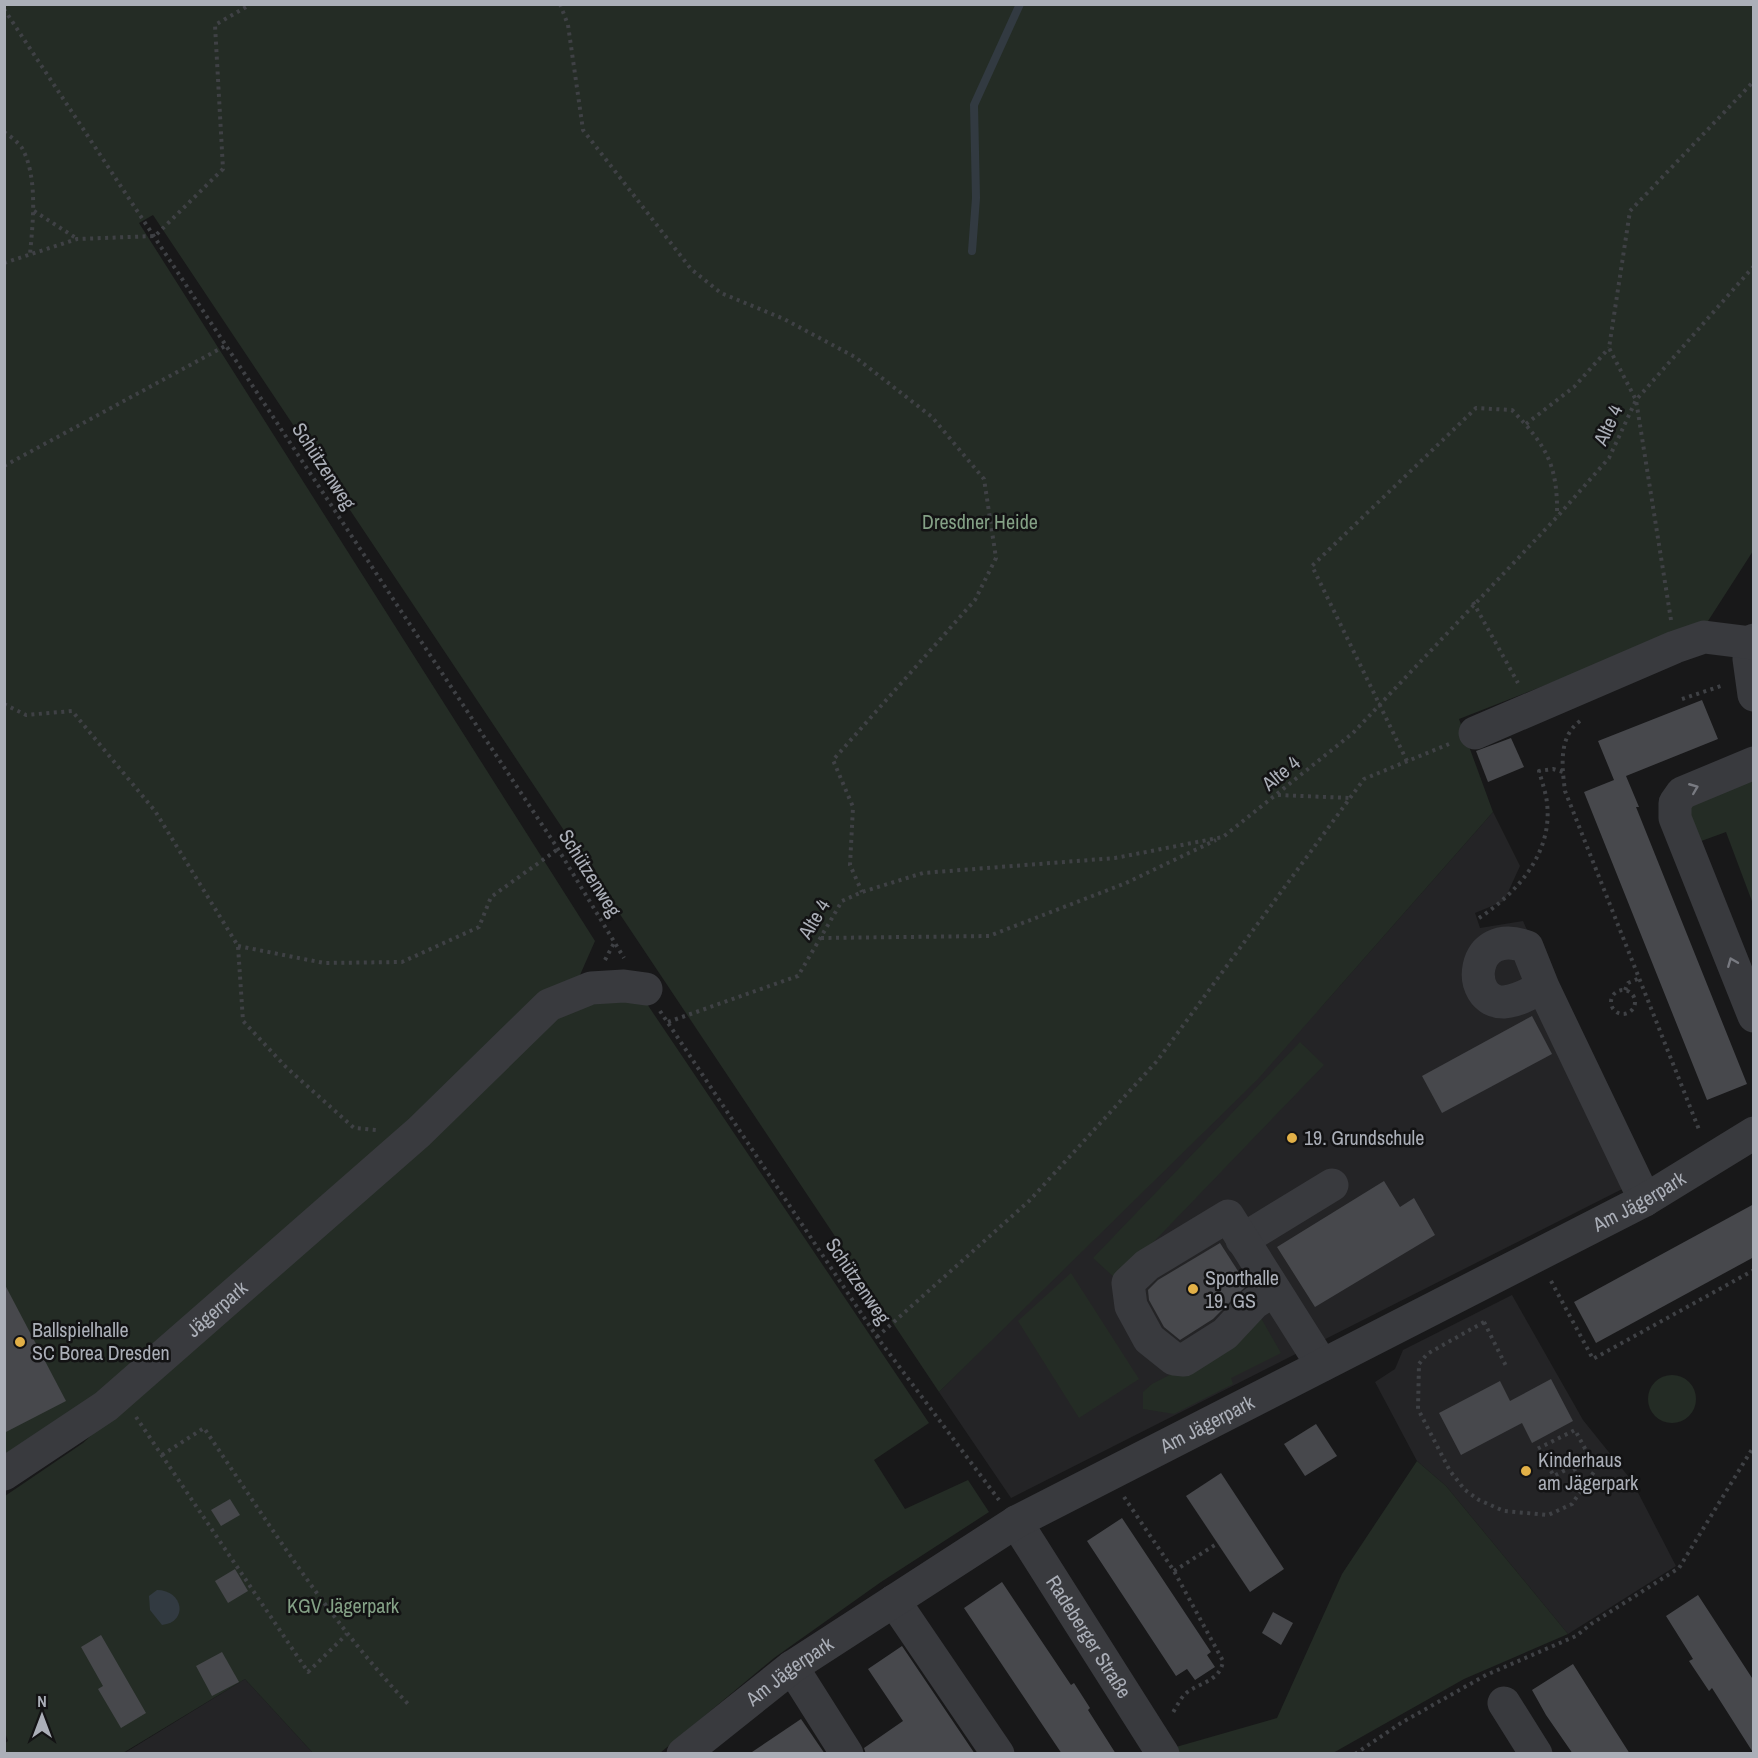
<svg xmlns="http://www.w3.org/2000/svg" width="1758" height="1758" viewBox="0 0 1758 1758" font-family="'Archivo Narrow',sans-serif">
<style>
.built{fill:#242426}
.green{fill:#242c25}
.water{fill:#323a41}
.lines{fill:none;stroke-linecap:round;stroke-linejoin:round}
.stream{stroke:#323a41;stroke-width:8}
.building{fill:#47484c}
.path{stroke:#3f4145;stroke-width:4;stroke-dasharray:3 4.5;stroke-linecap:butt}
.minor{stroke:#393a3e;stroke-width:33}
.oneway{stroke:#787a81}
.poi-dot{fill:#e2b047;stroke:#131314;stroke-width:2}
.labels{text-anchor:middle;stroke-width:5;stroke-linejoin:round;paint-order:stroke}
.street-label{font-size:20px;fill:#abafb8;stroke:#131314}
.park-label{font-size:20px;fill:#84a186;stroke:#131314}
.poi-label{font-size:20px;fill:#abafb8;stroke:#131314;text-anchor:start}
</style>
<rect width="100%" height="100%" fill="#181819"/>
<g class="built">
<path d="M1493 812 1520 866 1504 901 1475 913 1480 928 1523 921 1640 1180 1011 1498 939 1392 1322 1006Z"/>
<path d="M1512 1295 1583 1420 1632 1481 1676 1566 1568 1634 1446 1486 1417 1461 1375 1382 1395 1369 1403 1350Z"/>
<path d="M245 1679 313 1753 123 1754Z"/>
</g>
<g class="green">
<path d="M5 5H1753V551L1708 621 1459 719 1493 812 1258 1079 939 1392 153 215 139 223 595 941 580 975 100 1398 5 1456Z"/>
<path d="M1751 779 1754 786 1753 904 1726 832 1693 844 1685 808Z"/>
<path d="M598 997 643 998 929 1423 874 1460 905 1509 968 1480 989 1512 881 1582 774 1658 660 1753H313L245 1679 123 1753H5L4 1744 8 1741 4 1730 5 1496 83 1443 259 1279 557 1012Z"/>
<path d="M1300 1042 1324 1065 1117 1280 1093 1258Z"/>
<path d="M1071 1273 1139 1379 1079 1418 1018 1321Z"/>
<path d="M1257 1311 1281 1353 1231 1378 1233 1384 1174 1414 1143 1409V1392L1152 1384 1216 1351Z"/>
<circle cx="1672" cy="1399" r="24"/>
<path d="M1417 1461 1446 1486 1568 1634 1464 1679 1333 1753 1172 1754 1169 1749 1277 1718 1342 1574Z"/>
</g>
<path class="water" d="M157 1590C183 1590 189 1622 162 1625L150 1610 149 1596Z"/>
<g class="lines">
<path class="stream" d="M972 251 976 198 974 105 1020 4"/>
</g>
<g class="building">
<path d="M1702 700 1718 739 1626 776 1639 807H1636L1747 1084 1707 1100 1584 792 1614 780 1598 741Z"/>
<path d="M1511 738 1524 767 1488 782 1476 751Z"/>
<path d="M1532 1016 1552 1054 1442 1113 1422 1076Z"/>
<path d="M1384 1181 1400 1207 1414 1198 1435 1235 1315 1307 1277 1247Z"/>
<path d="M1754 1204V1257L1596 1343 1574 1302Z"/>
<path d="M1220 1243 1247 1285 1213 1319 1180 1340 1164 1327 1149 1300 1148 1290 1158 1280Z"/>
<path d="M4 1283 66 1401 4 1433Z"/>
<path d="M1551 1379 1573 1421 1532 1443 1522 1423 1461 1455 1439 1413 1500 1381 1510 1401Z"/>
<path d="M1316 1424 1337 1456 1305 1476 1284 1444Z"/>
<path d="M1221 1473 1284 1569 1250 1592 1186 1496Z"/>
<path d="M230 1499 240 1515 221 1526 211 1510Z"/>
<path d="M1122 1518 1211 1652 1207 1655 1215 1667 1195 1680 1187 1669 1176 1676 1087 1541Z"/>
<path d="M235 1569 248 1591 228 1603 215 1581Z"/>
<path d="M1002 1582 1071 1685 1074 1683 1090 1708 1088 1710 1116 1754H1062L964 1608Z"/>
<path d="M1698 1595 1754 1681V1754L1712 1688 1709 1691 1689 1661 1693 1659 1666 1616Z"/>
<path d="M1273 1612 1293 1623 1281 1645 1262 1633Z"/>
<path d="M101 1635 146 1713 121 1728 98 1689 103 1686 81 1647Z"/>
<path d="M902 1646 975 1754H866L864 1748 903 1721 868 1669Z"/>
<path d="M222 1652 239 1682 212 1696 196 1666Z"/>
<path d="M1573 1664 1614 1729 1630 1754H1573L1546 1715 1532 1690Z"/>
<path d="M801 1719 825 1754H749Z"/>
</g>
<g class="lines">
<g class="path">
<path d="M560 4 568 25 583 130 691 269 721 293 784 319 855 357 932 417 984 479 996 558 975 600 833 760 853 807 850 865 862 892"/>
<path d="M4 9 558 849 624 958"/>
<path d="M4 132C10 136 18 142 22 148 38 177 33 222 30 254"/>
<path d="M34 211 76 238"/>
<path d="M4 263 77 239 155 236 223 169 215 25 251 4"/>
<path d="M1526 424 1574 387 1609 348"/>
<path d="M4 466 227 345"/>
<path d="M1473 602 1518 683"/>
<path d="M1671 620 1636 400 1609 348 1630 211 1754 81"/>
<path d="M1682 699 1724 685"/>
<path d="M4 704 26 715 72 711 155 811 238 946 243 1021 286 1067 354 1128 376 1130"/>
<path d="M1580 721C1558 737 1562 767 1565 791L1700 1132"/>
<path d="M1407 761 1312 566 1476 408 1512 410C1547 446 1558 466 1557 516"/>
<path d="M1278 795 1350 798"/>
<path d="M1479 918C1517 893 1553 853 1547 803 1546 793 1542 782 1539 771L1553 769 1563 772"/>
<path d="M821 938 989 936 1126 883 1216 840"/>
<path d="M238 946 324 963 402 962 479 927 491 897 558 849"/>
<path d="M605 960 614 943"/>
<path d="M1625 990 1628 983 1640 978"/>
<circle cx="1623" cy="1002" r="12"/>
<path d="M660 1011 877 1337 999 1500"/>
<path d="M668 1022 798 976 842 901 862 892 923 873 1115 858 1223 837 1353 733 1557 517 1609 458 1636 400 1754 266"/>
<path d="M1551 1281 1593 1359 1754 1270"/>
<path d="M1484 1322 1427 1354 1419 1364 1418 1409 1450 1471 1465 1490 1479 1500 1504 1511 1548 1515 1572 1504 1596 1469 1575 1430 1537 1449 1554 1476 1573 1466 1585 1489"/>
<path d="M1484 1322 1507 1368"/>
<path d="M877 1337 1030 1200 1157 1061 1364 779 1449 744"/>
<path d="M136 1417 308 1672 347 1634"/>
<path d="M162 1455 204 1428C269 1524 330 1622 410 1706"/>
<path d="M1124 1497 1174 1571 1223 1661C1220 1682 1199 1682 1185 1694 1180 1699 1176 1708 1172 1714"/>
<path d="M1174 1571 1218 1543"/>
<path d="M1355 1754 1401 1723 1486 1675 1576 1636 1591 1624 1679 1568 1754 1446"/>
</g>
<g class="minor">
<path d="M1754 640 1749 659 1754 695"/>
<path d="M1475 733 1675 647 1704 637 1752 643"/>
<path d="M1754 763 1682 793 1675 803V818L1754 1016"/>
<path d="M1543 987C1530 993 1518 1001 1504 1002 1464 1003 1470 925 1527 947L1543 987 1645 1200"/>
<path d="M1242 1240 1332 1185"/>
<path d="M1274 1290 1254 1303 1225 1334 1184 1360 1174 1359 1149 1339 1131 1306 1128 1283 1147 1265 1228 1216 1322 1365"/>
<path id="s1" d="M4 1474 106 1406 419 1132 549 1005 591 988 624 986 646 989"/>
<path id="s2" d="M1016 1522 1163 1754"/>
<path d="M894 1601 998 1754"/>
<path d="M792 1667 847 1754"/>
<path d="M1504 1703 1536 1754"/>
<path id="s3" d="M683 1754 792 1667 1016 1522 1645 1200 1754 1133"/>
</g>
</g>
<defs><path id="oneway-chevron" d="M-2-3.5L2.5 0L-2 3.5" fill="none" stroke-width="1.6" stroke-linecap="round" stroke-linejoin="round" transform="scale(1.5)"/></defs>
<g class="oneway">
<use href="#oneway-chevron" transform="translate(1694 788) rotate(-22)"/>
<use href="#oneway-chevron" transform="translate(1732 962) rotate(-112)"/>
</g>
<g class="poi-dot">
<circle cx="1292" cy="1138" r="6"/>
<circle cx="1193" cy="1289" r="6"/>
<circle cx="20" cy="1342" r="6"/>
<circle cx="1526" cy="1471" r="6"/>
</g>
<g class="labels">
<g class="street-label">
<text transform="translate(1608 425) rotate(-65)" y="7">Alte 4</text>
<text transform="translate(324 466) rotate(57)" y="7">Schützenweg</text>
<text transform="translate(1281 773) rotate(-39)" y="7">Alte 4</text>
<text transform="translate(590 873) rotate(58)" y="7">Schützenweg</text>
<text transform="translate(814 919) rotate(-59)" y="7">Alte 4</text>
<text dy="7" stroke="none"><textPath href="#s3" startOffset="1107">Am Jägerpark</textPath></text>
<text transform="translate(858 1281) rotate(56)" y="7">Schützenweg</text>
<text dy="7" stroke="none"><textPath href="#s1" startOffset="270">Jägerpark</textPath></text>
<text dy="7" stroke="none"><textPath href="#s3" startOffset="621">Am Jägerpark</textPath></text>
<text dy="7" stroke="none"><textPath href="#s2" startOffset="136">Radeberger Straße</textPath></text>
<text dy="7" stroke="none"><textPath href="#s3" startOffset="135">Am Jägerpark</textPath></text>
</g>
<g class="park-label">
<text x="980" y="529">Dresdner Heide</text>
<text x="343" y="1613">KGV Jägerpark</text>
</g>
<g class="poi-label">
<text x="1304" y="1145">19. Grundschule</text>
<text x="1205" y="1285">Sporthalle<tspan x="1205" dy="23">19. GS</tspan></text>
<text x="32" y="1337">Ballspielhalle<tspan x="32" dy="23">SC Borea Dresden</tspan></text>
<text x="1538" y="1467">Kinderhaus<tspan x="1538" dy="23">am Jägerpark</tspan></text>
</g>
</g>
<rect width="1758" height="1758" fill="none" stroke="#abafb8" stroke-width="12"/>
<g transform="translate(42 1716)" stroke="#131314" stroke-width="4.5" paint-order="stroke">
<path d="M0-4.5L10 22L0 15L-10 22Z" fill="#abafb8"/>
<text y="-9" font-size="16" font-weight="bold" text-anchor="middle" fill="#abafb8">N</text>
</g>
</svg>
